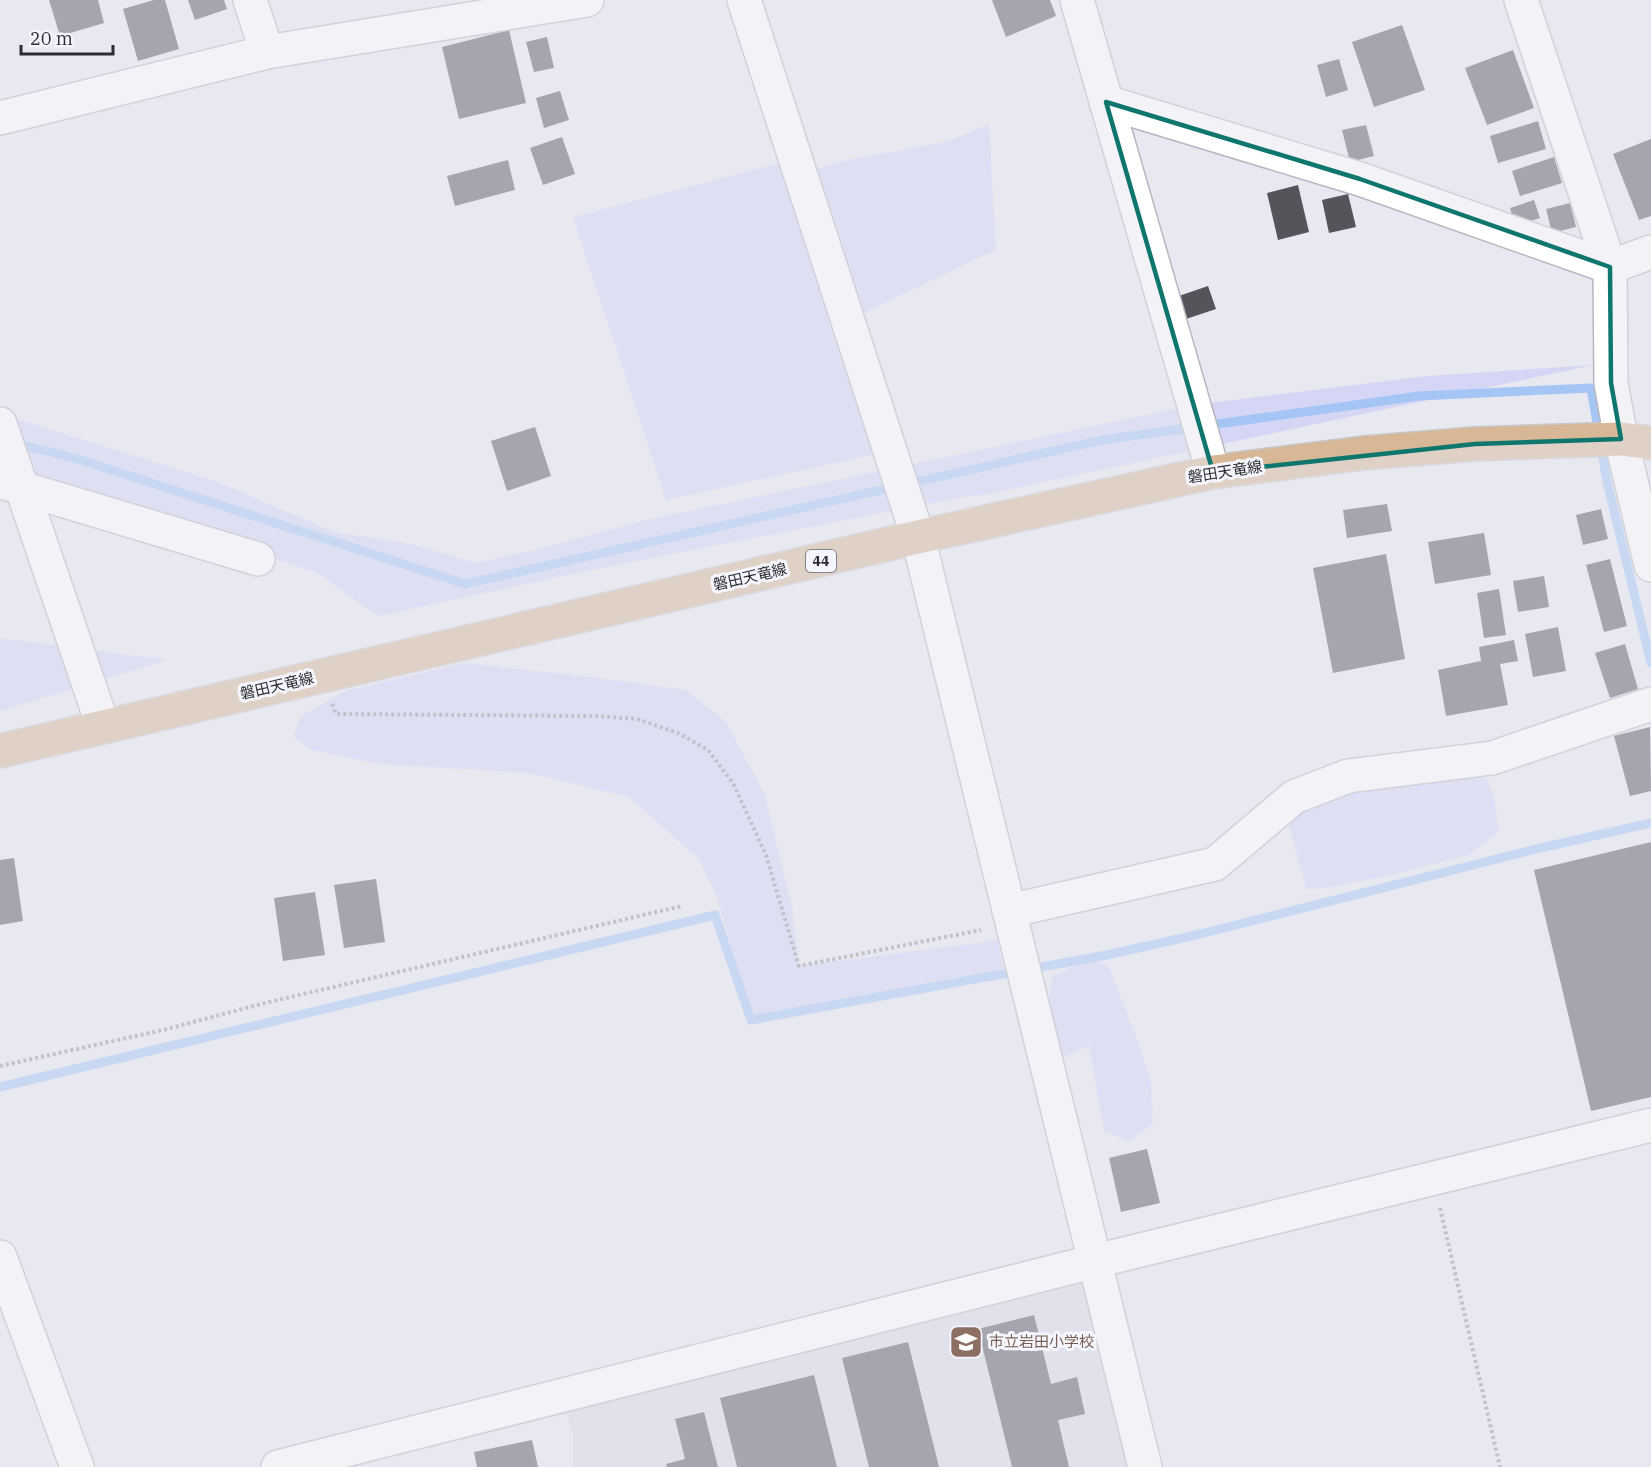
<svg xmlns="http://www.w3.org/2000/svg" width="1651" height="1467" viewBox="0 0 1651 1467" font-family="'IBM Plex Serif','Noto Sans JP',serif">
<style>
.built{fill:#d9dae7}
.green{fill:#d5d6f6}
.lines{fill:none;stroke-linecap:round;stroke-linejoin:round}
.stream{stroke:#a5c6f4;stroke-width:9}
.building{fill:#54555b}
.street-casing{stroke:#b7b7bf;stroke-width:36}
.primary-casing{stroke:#c8c8c9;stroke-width:36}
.path{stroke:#95969b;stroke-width:4;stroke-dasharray:3 3;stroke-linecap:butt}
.street{stroke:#fff;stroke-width:33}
.primary{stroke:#d7b796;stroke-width:33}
.marked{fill:none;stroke:#0f766e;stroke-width:4.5;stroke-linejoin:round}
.labels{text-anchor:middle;stroke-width:6;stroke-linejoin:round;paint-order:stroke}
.shield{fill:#f5f6fd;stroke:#68696e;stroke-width:1.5}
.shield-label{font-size:14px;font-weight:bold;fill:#2c2d30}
.street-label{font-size:15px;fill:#2c2d30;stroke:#f5f6fd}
.education-label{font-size:15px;fill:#785e54;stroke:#f5f6fd;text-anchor:start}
</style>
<rect width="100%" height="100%" fill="#e8e8f0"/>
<path class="built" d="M1088 1272 1133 1467H573V1434L566 1411Z"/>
<g class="green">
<path d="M989 124 996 250 861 314 890 451 666 500 573 217 796 159 801 173 852 159 946 142Z"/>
<path d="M1593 365 988 494 953 499 586 571 378 616 317 573 121 506 17 475 14 418 218 482 334 532 411 544 476 563 539 549 646 520 1194 405 1427 376Z"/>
<path d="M0 638 167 660 0 711Z"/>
<path d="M463 663 607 679 686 690 726 722 764 793 792 907 799 966 978 943 997 939 1005 973 751 1020 717 897 699 859 629 797 529 773 380 764 311 750 293 736 301 716 345 691Z"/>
<path d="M1455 772 1486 779 1494 796 1499 831 1469 855 1387 876 1326 888 1306 889 1287 818 1314 789Z"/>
<path d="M1092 957 1109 967 1140 1047 1151 1083 1153 1124 1129 1141 1104 1131 1089 1046 1063 1057 1048 1005 1052 977Z"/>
</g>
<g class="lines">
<g class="stream">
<path d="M14 443 74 458 465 584 1102 440 1419 396 1591 388 1607 482 1651 663"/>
<path d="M0 1087 715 915 751 1020 1107 955 1200 934 1536 849 1651 823"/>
</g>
</g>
<g class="building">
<path d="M49 0H98L104 23 60 36Z"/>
<path d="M154 0H165L179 49 138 61 123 9Z"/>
<path d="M188 0H224L227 9 195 20Z"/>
<path d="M992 0H1050L1056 16 1006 37Z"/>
<path d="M1402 25 1425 90 1374 107 1352 42Z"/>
<path d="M509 30 526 103 459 119 442 47Z"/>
<path d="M547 37 554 68 534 72 526 42Z"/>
<path d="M1513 50 1534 108 1487 125 1465 68Z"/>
<path d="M1339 59 1348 90 1326 97 1317 65Z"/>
<path d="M560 91 569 120 544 128 536 98Z"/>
<path d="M1538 121 1546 149 1498 163 1490 136Z"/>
<path d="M1366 125 1374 156 1350 162 1342 130Z"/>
<path d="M562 137 575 174 543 185 530 148Z"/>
<path d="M1651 139V216L1639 220 1613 154Z"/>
<path d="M1554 157 1562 183 1520 196 1512 171Z"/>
<path d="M508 160 515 190 455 206 447 176Z"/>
<path d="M1298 185 1309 232 1278 240 1267 193Z"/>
<path d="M1348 194 1356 227 1329 233 1322 200Z"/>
<path d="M1534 200 1540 218 1515 226 1510 208Z"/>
<path d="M1570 203 1576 227 1552 233 1546 209Z"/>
<path d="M1208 286 1216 309 1183 320 1176 297Z"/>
<path d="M535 427 551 476 507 491 491 441Z"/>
<path d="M1387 504 1392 531 1347 538 1343 510Z"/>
<path d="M1601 509 1608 539 1583 545 1576 515Z"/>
<path d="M1484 533 1491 575 1435 584 1428 542Z"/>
<path d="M1386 554 1405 659 1333 673 1313 568Z"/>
<path d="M1610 559 1627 626 1604 632 1586 565Z"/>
<path d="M1544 576 1549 607 1518 612 1513 581Z"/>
<path d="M1499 589 1506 635 1484 638 1477 593Z"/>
<path d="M1558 627 1566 671 1533 677 1525 634Z"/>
<path d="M1514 640 1518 661 1500 664 1508 705 1446 716 1438 670 1481 661 1479 647Z"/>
<path d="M1625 644 1638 689 1610 698 1595 653Z"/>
<path d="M1650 727 1651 791 1630 796 1614 736Z"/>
<path d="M1651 842V1097L1591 1111 1534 870Z"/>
<path d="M14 858 23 921 0 925V860Z"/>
<path d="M376 879 385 942 344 948 334 885Z"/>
<path d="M315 892 325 955 283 961 274 898Z"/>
<path d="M1147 1149 1160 1203 1121 1212 1109 1158Z"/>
<path d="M1034 1315 1051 1384 1077 1377 1085 1414 1058 1420 1069 1467H1012L978 1329Z"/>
<path d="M908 1342 939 1467H869L842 1358Z"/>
<path d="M814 1375 837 1467H737L720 1398Z"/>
<path d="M704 1412 718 1467H667L666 1464 685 1459 675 1419Z"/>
<path d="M532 1440 538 1467H477L474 1452Z"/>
</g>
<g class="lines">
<defs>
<g id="street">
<path d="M250 0 267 52"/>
<path d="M744 0 918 537 1145 1467"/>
<path d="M1077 0 1213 472"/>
<path d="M1521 0 1610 267 1611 383 1621 439 1651 565"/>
<path d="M1106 102 1360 179 1610 267 1651 252"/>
<path d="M0 118 267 52 587 0"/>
<path d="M0 424 103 726"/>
<path d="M5 483 258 559"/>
<path d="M1009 911 1215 864 1294 797 1348 776 1492 758 1651 704"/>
<path d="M0 1257 77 1467"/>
<path d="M278 1467 1096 1261 1651 1125"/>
</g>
<path id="primary" d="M0 751 918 537 1213 472 1364 453 1475 444 1621 439 1651 443"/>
</defs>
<use href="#street" class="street-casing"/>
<use href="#primary" class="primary-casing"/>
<g class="path">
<path d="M332 704 336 714 596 716 637 719 678 733 708 750 733 783 766 855 799 966 981 930"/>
<path d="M0 1066 163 1030 269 1002 682 906"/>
<path d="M1440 1208 1500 1467"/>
</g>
<use href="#street" class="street"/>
<use href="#primary" class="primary"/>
</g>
<path d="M0 0H1651V1467H0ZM1106 102 1360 179 1610 267 1611 383 1621 439 1475 444 1213 472Z" fill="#e8e8f0" fill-opacity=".55" fill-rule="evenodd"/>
<path class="marked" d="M1106 102 1360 179 1610 267 1611 383 1621 439 1475 444 1213 472Z"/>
<defs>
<symbol id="school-square" viewBox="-11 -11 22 22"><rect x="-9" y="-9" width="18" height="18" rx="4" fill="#8d6e63" stroke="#f5f6fd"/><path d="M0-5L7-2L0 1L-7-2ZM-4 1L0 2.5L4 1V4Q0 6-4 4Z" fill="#fff"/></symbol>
</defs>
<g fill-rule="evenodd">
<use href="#school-square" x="947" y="1323" width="38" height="38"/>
</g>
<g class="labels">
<rect class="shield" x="806" y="550" width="30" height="22" rx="4.5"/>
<g class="shield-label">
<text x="821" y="566">44</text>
</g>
<g class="street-label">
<text transform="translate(1225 472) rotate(-9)" y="5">磐田天竜線</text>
<text transform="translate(750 577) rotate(-13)" y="5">磐田天竜線</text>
<text transform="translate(277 686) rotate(-13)" y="5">磐田天竜線</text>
</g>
<g class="education-label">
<text x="989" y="1347">市立岩田小学校</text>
</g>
</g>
<path d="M21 45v9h92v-9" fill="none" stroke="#2c2d30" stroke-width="3"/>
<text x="30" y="45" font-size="18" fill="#2c2d30" stroke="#f5f6fd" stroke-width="4.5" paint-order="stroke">20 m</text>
</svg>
